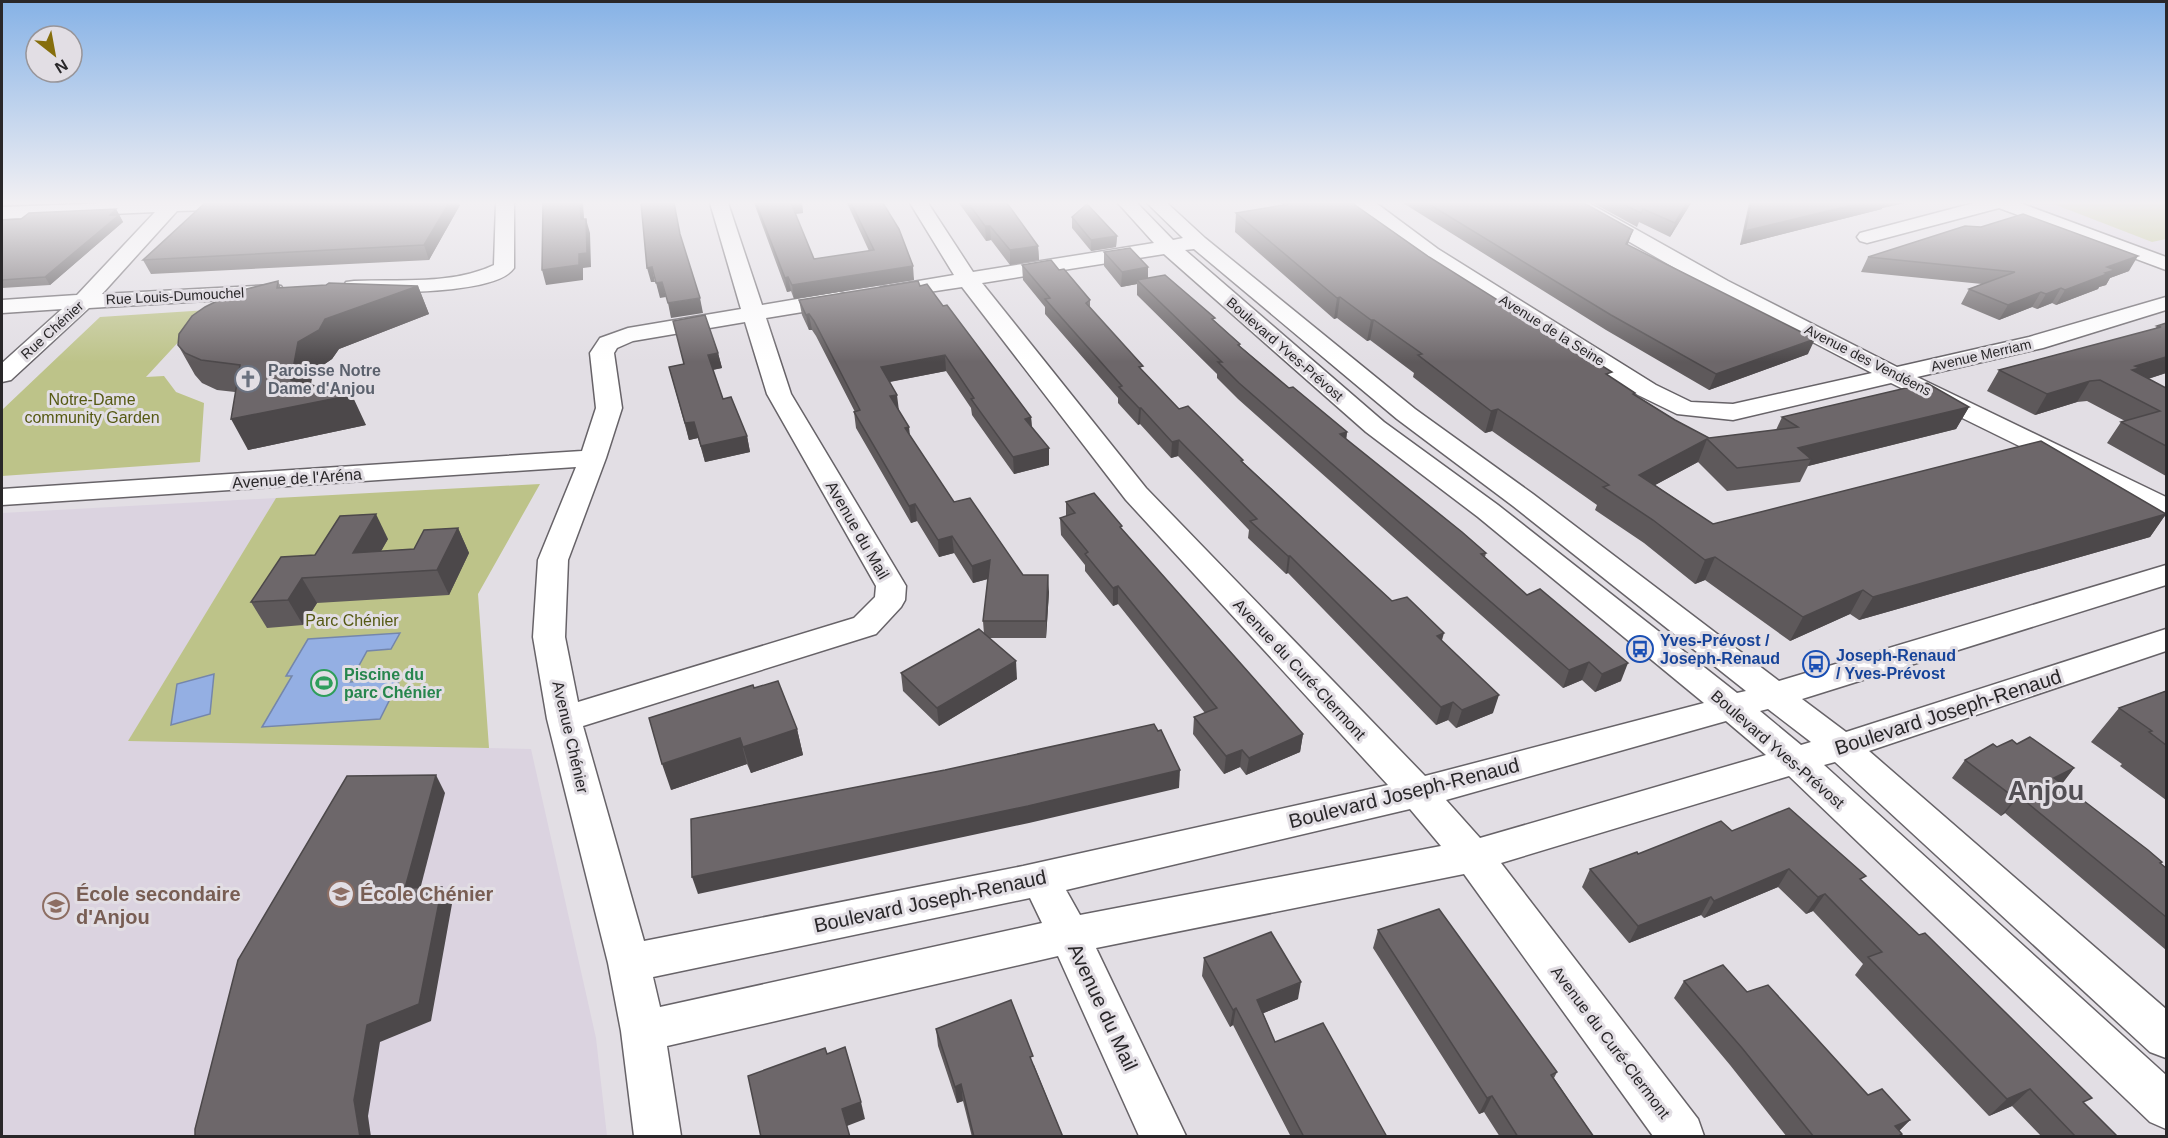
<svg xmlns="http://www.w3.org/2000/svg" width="2168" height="1138" viewBox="0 0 2168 1138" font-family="Arial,sans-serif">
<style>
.built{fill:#dbd3e0}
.green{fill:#bdc389}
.water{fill:#94afe3;stroke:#7486ab;stroke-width:1.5}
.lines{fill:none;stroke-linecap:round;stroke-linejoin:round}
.minor-casing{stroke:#676368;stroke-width:3}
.minor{fill:#fff;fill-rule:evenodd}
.wall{fill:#5e595b}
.shaded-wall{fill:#4c484a}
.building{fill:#6d676a;stroke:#4c484a;stroke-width:1.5}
.labels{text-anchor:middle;stroke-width:6;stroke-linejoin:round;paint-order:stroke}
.far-street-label{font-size:14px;fill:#292729;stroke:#e2dee4}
.worship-label{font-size:16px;font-weight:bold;fill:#5b616d;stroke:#e2dee4;text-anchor:start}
.park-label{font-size:16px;fill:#555913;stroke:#e2dee4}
.street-label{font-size:16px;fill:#292729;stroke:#e2dee4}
.transit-label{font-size:16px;font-weight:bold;fill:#164399;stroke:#e2dee4;text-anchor:start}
.leisure-label{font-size:16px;font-weight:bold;fill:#27864d;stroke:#e2dee4;text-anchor:start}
.near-street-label{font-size:20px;fill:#292729;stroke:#e2dee4}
.near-education-label{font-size:20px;font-weight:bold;fill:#785e54;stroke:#e2dee4;text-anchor:start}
.near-district-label{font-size:27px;font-weight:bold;fill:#524f54;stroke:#e2dee4}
</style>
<rect width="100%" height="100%" fill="#e2dee4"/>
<g class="built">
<path d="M2004 203H2166V264Z"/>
<path d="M276 498 129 740 531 749 596 1038 607 1136H2V513Z"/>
</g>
<g class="green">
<path d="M2051 203H2166V239L2152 242Z"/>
<path d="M208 310 146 377 164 376 176 392 204 403 200 462 2 476V410L100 317Z"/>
<path d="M540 484 478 594 489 748 128 741 276 498Z"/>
</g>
<g class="water">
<path d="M400 633 391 649 367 651 350 682 400 679 380 719 262 727 292 676H286L308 639Z"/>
<path d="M214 674 210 714 171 725 177 684Z"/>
</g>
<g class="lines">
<defs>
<g id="minor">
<path d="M113 203H248L246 207 239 209 177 211 102 294 273 285 281 286 284 291 281 296 273 297 89 308 11 380 2 382V363L62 309 2 313V300L77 295 155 212 2 219V207Z"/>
<path d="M496 203H514V268C496 295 386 292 354 293L346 292 343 287 346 282 354 281C399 279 452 285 494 265Z"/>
<path d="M710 203H728L762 305 839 292 847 294 850 299 847 304 839 306 766 318 791 394 906 586 905 600 901 607 876 634 583 726 644 941 1023 866 1388 785 1126 500 962 287 889 298 881 297 878 292 881 287 889 286 954 275 910 203H928L973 272 1154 243 1118 203H1137L1173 240 1183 238 1147 203H1167L1205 238 1415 409 1533 494 1779 681 2166 565V585L1802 699 1846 732 2166 629V651L1869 751 2166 1009V1058L2150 1052 1835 762 1824 765 2166 1075V1129L2150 1122 1789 776 1501 863 1698 1119 1704 1136H1653L1464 874 1096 948 1186 1136H1139L1058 956 667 1046 681 1136H634L621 1031 608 963 547 719 533 637 538 560 576 467 2 505V489L582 451 596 408 590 353 600 338 628 328 741 309ZM1194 249 1397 419 1513 506 1746 691 1737 693 1498 505 1384 422 1185 250ZM1164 254 1366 432 1478 517 1704 703 1425 776 1146 488 982 283ZM745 322 767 394 876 586 875 597 854 618 578 702 565 637 568 560 606 458 622 408 614 353 617 348 633 341ZM1768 709 1811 742 1801 745 1760 711ZM1726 721 1766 755 1480 838 1446 800ZM1410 809 1441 846 1080 915 1066 890ZM1030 898 1042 923 660 1007 653 977Z"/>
<path d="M1355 203H1376L1438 249 1656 385 1691 402 1733 404 1872 373 1713 290 1569 207 1567 203H1589L1728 281 1897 367 2029 337 2166 297V310L2043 348 1917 377 2166 497V515L2156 513 1891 383 1733 420 1677 414 1638 395 1424 257 1357 207Z"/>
<path d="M1974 203H2020L2166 257V270L1999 208 1867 243 1860 241 1857 237 1860 233Z"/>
</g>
</defs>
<use href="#minor" class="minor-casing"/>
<use href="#minor" class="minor"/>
</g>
<g class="wall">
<path d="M754 203H802L803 213 795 214 814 259 869 251 847 203H883L914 280 794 299 791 291 787 292Z"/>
<path d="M959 203H1001L1038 246 1039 260 1010 265 991 240 986 241Z"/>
<path d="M1281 203H1352L1429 257 1610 377 1634 394 1675 420 1709 438 1776 430 1782 417 1969 407 1956 429 1808 466 1800 482 1727 491 1698 462 1655 485 1713 524 2166 513V514L2150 537 1859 620 1850 614 1790 641 1705 580 1695 584 1644 543 1595 510 1597 505 1492 431 1485 433 1413 377 1414 373 1370 340 1367 341 1337 318 1334 319 1235 232 1236 213 1283 205Z"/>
<path d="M1403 203H1584L1628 245 1808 354 1709 390 1606 330Z"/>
<path d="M1593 203H1691L1670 237 1639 222 1637 227Z"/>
<path d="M1749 203H1905L1882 208V209L1740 245Z"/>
<path d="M460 205 429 260 151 274 143 260Z"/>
<path d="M116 209 123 222 50 285 2 288V220L21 219Z"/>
<path d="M1072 217 1117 236 1116 247 1091 251 1072 228Z"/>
<path d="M1104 252 1148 278 1215 321 1240 344V346L1289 388 1347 432 1346 439 1486 553 1485 557 1621 681 1595 692 1582 680 1563 688 1238 399 1217 378V374L1137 295V284L1121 287 1104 266Z"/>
<path d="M1868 257 2129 271 2110 278 2106 285 2099 287 2098 289 2056 305 2052 303 2037 309 2032 307 1999 320 1961 304 1969 289 1982 284 1861 272Z"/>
<path d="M1022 265 1059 270 1090 300V307L1142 371 1179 409 1243 462 1392 601 1442 641 1493 713 1456 728 1448 720 1436 725 1288 573 1286 574 1248 538 1249 530 1178 456 1171 458 1140 424 1138 425 1118 403V398L1045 314V307L1023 280Z"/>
<path d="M278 281 281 288 418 286 429 314 339 349 332 359 313 372 310 385 366 425 248 450 235 392 217 390 202 383 195 375 178 345Z"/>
<path d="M920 286 943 306 1031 417 1032 427 1049 465 1014 474 972 415 971 408 946 371 890 382 899 411 910 436 954 502 1023 575 1049 592 1046 638H989L1017 679 939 726 903 691 901 673 984 634 983 621 988 579 973 583 954 553 939 557 917 521 911 523 856 428 854 412H855L816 336 812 330H809L802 315 799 300Z"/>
<path d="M2166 323V373L2148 379 2166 388V476L2107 443 2121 422 2125 421 2087 401 2077 402 2035 415 1987 391 1999 370 2155 329 2157 326Z"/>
<path d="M718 353 722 368 713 370 723 399 747 436 750 452 705 462 698 438 689 440 669 367 684 364Z"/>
<path d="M1066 502 1122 529 1303 734 1300 752 1246 775 1240 767 1224 774 1193 734 1194 717 1205 713 1118 604 1113 606 1085 571V565L1061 535 1060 518 1066 516Z"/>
<path d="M458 528 469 553 449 595 317 603 303 625 267 628 251 602 315 555 388 539 381 551 414 549Z"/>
<path d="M754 688 797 729 803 755 751 773 747 764 671 790Z"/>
<path d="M2166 691V800L2120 766 2122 764 2091 742 2119 708Z"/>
<path d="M2017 744 2074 768 2062 784 2166 868V950L2005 813 2001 816 1952 778 1965 760 1997 747Z"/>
<path d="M1732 831 1862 881 2118 1137H2042L2012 1106 1989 1116 1855 975 1863 964 1813 911 1806 914 1778 887 1704 918 1701 915 1629 943 1582 887 1590 869Z"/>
<path d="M1378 930 1557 1072 1554 1078 1594 1137H1500L1484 1112 1479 1114 1373 948Z"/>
<path d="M1204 958 1298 999 1263 1013 1275 1042 1387 1137H1291L1233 1025 1230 1027 1202 976Z"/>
<path d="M1684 981 1747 992 1868 1095 1910 1120 1899 1131 1902 1134 1900 1137H1787L1730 1065 1674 998Z"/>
<path d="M936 1029 1034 1065 1063 1137H972L963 1101 957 1103 938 1046Z"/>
</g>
<g class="shaded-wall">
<path d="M449 203H459L460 205 429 260 424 245Z"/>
<path d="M580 203H583L585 233 581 219Z"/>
<path d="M790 203H802L803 213 792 214Z"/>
<path d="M1687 203H1691L1670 237 1675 223Z"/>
<path d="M1861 203H1905L1882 208V209L1740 245 1745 231Z"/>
<path d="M116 209 123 222 50 285 45 277Z"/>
<path d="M586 219 590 233 591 267 583 268V280L546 285 542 270 579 254Z"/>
<path d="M985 226H990L991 240 986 241Z"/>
<path d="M1633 230 1628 244 1622 258 1626 244Z"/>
<path d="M1117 236 1116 247 1091 251V240Z"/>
<path d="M1038 246 1039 260 1010 265V250Z"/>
<path d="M2138 256 2129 271 2110 278 2106 285 2099 287 2098 289 2056 305 2065 290 2107 267Z"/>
<path d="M913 266 914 280 794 299 792 285Z"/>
<path d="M652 267 655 282H651L647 268Z"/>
<path d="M1148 267V282L1137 280V284L1121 287 1122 272Z"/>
<path d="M788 277 791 291 787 292 785 278Z"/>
<path d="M662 282 666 297 660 298 656 283Z"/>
<path d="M418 286 429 314 339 349 332 359 313 372 308 403 352 395 366 425 248 450 231 419 291 380 298 342 325 319Z"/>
<path d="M2061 288 2052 303 2037 309 2046 294Z"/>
<path d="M2041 292 2032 307 1999 320 2008 305Z"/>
<path d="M1340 297 1337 318 1334 319 1337 298Z"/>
<path d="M700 298 703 313 671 318 668 303Z"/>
<path d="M809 314 812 330H809L806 315Z"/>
<path d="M1371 320H1374L1370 340 1367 341Z"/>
<path d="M1815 339 1808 354 1709 390 1716 374Z"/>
<path d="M718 353 722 368 711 370 708 355Z"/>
<path d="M945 355 946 371 883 383 881 367Z"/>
<path d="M2166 357V373L2129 385 2133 370 2135 366Z"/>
<path d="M2090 381 2077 402 2035 415 2047 394Z"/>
<path d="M897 395 899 411 890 396Z"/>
<path d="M1969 407 1956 429 1808 466 1811 459 1798 448Z"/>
<path d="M1139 408H1141L1140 424 1138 425Z"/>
<path d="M1498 409 1492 431 1485 433 1491 411Z"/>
<path d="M1031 417 1032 433 1025 419Z"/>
<path d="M694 422 698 438 689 440 685 423Z"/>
<path d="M909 427 911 444 905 428Z"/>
<path d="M1347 432 1345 449 1340 434Z"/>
<path d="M747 436 750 452 705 462 701 446Z"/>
<path d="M1707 439 1698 462 1631 498 1639 475Z"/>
<path d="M1179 440 1178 456 1171 458 1172 442Z"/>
<path d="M1049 448V465L1014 474 1013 457Z"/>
<path d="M915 504 917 521 911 523 909 506Z"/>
<path d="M376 514 388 539 368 574 353 553Z"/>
<path d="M2166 514 2150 537 1859 620 1873 597Z"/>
<path d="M458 528 469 553 449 595 437 570Z"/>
<path d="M952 536 954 553 939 557 938 540Z"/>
<path d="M1288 556H1290L1288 573 1286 574Z"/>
<path d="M1715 557 1705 580 1695 584 1705 560Z"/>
<path d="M990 560 991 578 973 583 972 566Z"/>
<path d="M1048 575 1049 592 1046 638V621Z"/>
<path d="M302 578 317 603 303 625 288 600Z"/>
<path d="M1118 586V604L1113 606V588Z"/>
<path d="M1863 590 1850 614 1790 641 1803 617Z"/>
<path d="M1444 633 1439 651 1437 636Z"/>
<path d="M1016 661 1017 679 939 726 937 708Z"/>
<path d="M1589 662 1582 680 1563 688 1569 670Z"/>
<path d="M1628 663 1621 681 1595 692 1602 674Z"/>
<path d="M1499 695 1493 713 1456 728 1462 710Z"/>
<path d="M1453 702 1448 720 1436 725 1441 707Z"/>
<path d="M797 729 803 755 751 773 743 747Z"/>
<path d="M1303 734 1300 752 1246 775 1249 758Z"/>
<path d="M740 738 747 764 671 790 662 764Z"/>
<path d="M1242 750 1240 767 1224 774 1226 756Z"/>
<path d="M2074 768 2060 786 2054 778Z"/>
<path d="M1180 770 1179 788 1029 823 698 894 692 877Z"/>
<path d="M436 775 445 793 416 905 405 888Z"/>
<path d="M2019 796 2005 813 2001 816 2015 798Z"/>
<path d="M1789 869 1778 887 1704 918 1714 901Z"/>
<path d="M442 887 452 904 431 1021 380 1042 368 1116 371 1137H360L354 1100 367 1025Z"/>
<path d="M1825 894 1813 911 1806 914 1818 897Z"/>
<path d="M1711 897 1701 915 1629 943 1638 926Z"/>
<path d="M1301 982 1298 999 1254 1017 1257 1000Z"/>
<path d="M1236 1008 1233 1025 1230 1027 1233 1010Z"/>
<path d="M961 1084 963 1101 957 1103 955 1087Z"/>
<path d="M2030 1089 2012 1106 1989 1116 2007 1099Z"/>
<path d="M1492 1096 1484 1112 1479 1114 1487 1098Z"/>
<path d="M861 1102 865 1119 847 1126 842 1109Z"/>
<path d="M1910 1120 1894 1136 1895 1126Z"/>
</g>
<g class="building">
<path d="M205 203H449L424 245 143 260Z"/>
<path d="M543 203H580L581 219H586L587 253 579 254V265L542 270Z"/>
<path d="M641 203H674L680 234 700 298 668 303 662 282 656 283 652 267 647 268Z"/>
<path d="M756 203H791L814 259 874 250 851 203H883L899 229 913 266 792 285 788 277 785 278Z"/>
<path d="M968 203H1007L1038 246 1010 250 990 226H985Z"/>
<path d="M1296 203H1352L1429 257 1612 372 1606 374 1635 393 1633 394 1675 420 1709 438 1798 427 1782 417 1927 383 1969 407 1798 448 1811 459 1737 468 1707 439 1639 475 1713 524 2041 441 2166 514 1873 597 1863 590 1803 617 1715 557 1705 560 1653 520 1603 487 1609 485 1498 409 1491 411 1418 355 1422 354 1374 320H1371L1340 297 1337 298 1236 213Z"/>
<path d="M1427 203H1584L1633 230 1626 244 1815 339 1716 374 1611 315Z"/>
<path d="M1621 203H1687L1675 223 1643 209 1641 213Z"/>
<path d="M1751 203H1861L1745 231Z"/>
<path d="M1087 204 1117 236 1091 240 1072 217Z"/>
<path d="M116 209 110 215H119L45 277 2 280V220L21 219 29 213Z"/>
<path d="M2023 214 2138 256 2107 267 2115 270 2105 273 2107 274 2065 290 2061 288 2046 294 2041 292 2008 305 1969 289 2015 272 1868 257 1965 226 1981 227Z"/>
<path d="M1130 248 1148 267 1122 272 1104 252Z"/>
<path d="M1051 260 1059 270 1064 269 1090 300 1086 303 1143 366 1139 367 1179 409 1188 406 1243 460 1241 461 1392 601 1407 597 1444 633 1437 636 1499 695 1462 710 1453 702 1441 707 1290 556H1288L1250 521 1257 519 1179 440 1172 442 1141 408H1139L1119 387 1122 386 1045 299 1050 298 1022 265Z"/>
<path d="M1165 275 1215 318 1212 319 1240 344 1238 345 1289 388 1293 387 1347 432 1340 434 1462 532 1486 553 1481 554 1527 595 1540 589 1628 663 1602 674 1589 662 1569 670 1239 383 1218 362H1222L1137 280Z"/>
<path d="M278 281 277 288 326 285 329 283 418 286 325 319 319 330 298 342 291 380 352 395 231 419 240 365 201 360 185 353 178 345 179 334 192 316 205 307 235 292Z"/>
<path d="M918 281 920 286 927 284 943 306 947 305 1031 417 1025 419 1049 448 1013 457 971 399 974 398 945 355 881 367 897 395 890 396 909 427 905 428 954 502 970 498 1023 575H1048L1046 621H983L990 560 972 566 952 536 938 540 915 504 909 506 854 412 860 410 814 321 809 314 806 315 799 300Z"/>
<path d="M705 315 718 353 708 355 723 399 731 397 747 436 701 446 694 422 685 423 669 367 684 364 673 321Z"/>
<path d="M2166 323V357L2135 366 2140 368 2132 370 2166 388V446L2121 422 2160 411 2100 380 2090 381 2047 394 1999 370 2161 327 2157 326Z"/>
<path d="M1094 493 1122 526 1120 527 1303 734 1249 758 1242 750 1226 756 1194 717 1217 708 1118 586 1113 588 1085 554 1088 552 1060 518 1075 513 1066 502Z"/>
<path d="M376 514 353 553 414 549 424 530 458 528 437 570 302 578 288 600 251 602 281 557 315 555 340 516Z"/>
<path d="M979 629 1016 661 937 708 901 673Z"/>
<path d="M778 681 797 729 743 747 740 738 662 764 649 718 753 685 754 688Z"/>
<path d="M2166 691V745L2149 732 2152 731 2119 708Z"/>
<path d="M1154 724 1158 731 1161 730 1180 770 1028 806 692 877 691 819 945 770Z"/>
<path d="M2030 737 2074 768 2054 778 2148 850 2162 862 2160 863 2166 868V917L2019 796 2015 798 1965 760 1993 744 1997 747 2012 740 2017 744Z"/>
<path d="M436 775 405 888 442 887 419 1004 367 1025 354 1100 360 1137H195V1129L238 960 347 776Z"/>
<path d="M1789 808 1866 876 1860 879 1919 935 1925 933 2092 1098 2083 1102 2118 1137H2076L2030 1089 2007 1099 1868 957 1882 952 1825 894 1818 897 1789 869 1714 901 1711 897 1638 926 1590 869 1637 852 1638 854 1721 821 1732 831Z"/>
<path d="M1439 909 1557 1072 1551 1075 1594 1137H1518L1492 1096 1487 1098 1378 930Z"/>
<path d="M1271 932 1301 982 1257 1000 1275 1042 1323 1023 1387 1137H1304L1236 1008 1233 1010 1204 958Z"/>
<path d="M1723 965 1747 992 1768 985 1868 1095 1882 1089 1910 1120 1895 1126 1902 1134 1897 1137H1814L1742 1048 1684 981Z"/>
<path d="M1011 1000 1033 1056 1030 1057 1063 1137H974L961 1084 955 1087 936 1029Z"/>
<path d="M845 1047 861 1102 842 1109 850 1137H761L748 1076 825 1048 827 1054Z"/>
</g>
<linearGradient id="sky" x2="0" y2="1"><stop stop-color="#86b2e6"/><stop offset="0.56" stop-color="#f2f0f3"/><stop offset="1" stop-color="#f2f0f3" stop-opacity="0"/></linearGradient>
<rect width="2168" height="362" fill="url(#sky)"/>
<defs>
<symbol id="church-ring" viewBox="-11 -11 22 22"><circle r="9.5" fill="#e2dee4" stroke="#6b7280" stroke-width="1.5"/><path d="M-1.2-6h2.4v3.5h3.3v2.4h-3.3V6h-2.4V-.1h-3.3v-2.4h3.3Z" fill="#6b7280"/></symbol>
<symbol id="bus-ring" viewBox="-11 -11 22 22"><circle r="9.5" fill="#e2dee4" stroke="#1a4fb4" stroke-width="1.5"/><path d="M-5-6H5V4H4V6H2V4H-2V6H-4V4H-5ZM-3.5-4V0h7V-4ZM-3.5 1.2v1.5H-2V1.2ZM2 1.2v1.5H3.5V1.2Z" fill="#1a4fb4"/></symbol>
<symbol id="stadium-ring" viewBox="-11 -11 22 22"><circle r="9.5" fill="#e2dee4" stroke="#2e9e5b" stroke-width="1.5"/><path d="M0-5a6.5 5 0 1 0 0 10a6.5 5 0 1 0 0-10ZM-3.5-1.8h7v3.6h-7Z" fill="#2e9e5b"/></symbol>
<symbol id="school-ring" viewBox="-11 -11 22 22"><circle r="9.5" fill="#e2dee4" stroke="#8d6e63" stroke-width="1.5"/><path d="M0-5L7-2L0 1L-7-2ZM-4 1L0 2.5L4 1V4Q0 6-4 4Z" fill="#8d6e63"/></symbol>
</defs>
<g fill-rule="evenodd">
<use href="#church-ring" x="233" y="364" width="30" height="30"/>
<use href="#bus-ring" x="1625" y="634" width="30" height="30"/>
<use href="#bus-ring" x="1801" y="649" width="30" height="30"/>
<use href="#stadium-ring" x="309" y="668" width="30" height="30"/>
<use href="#school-ring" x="326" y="879" width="30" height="30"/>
<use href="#school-ring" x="41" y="891" width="30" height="30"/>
</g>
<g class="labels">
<g class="far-street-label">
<text transform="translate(175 296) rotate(-3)" y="5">Rue Louis-Dumouchel</text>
<text transform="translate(52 330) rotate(-42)" y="5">Rue Chénier</text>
<text transform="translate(1552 330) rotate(32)" y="5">Avenue de la Seine</text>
<text transform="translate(1285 349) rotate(41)" y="5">Boulevard Yves-Prévost</text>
<text transform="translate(1981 355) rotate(-13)" y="5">Avenue Merriam</text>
<text transform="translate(1868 360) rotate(27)" y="5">Avenue des Vendéens</text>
</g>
<g class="worship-label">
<text x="268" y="376">Paroisse Notre<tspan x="268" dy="18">Dame d'Anjou</tspan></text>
</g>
<g class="park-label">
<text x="92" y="405">Notre-Dame<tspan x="92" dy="18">community Garden</tspan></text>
<text x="352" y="626">Parc Chénier</text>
</g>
<g class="street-label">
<text transform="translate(297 478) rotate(-4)" y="6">Avenue de l'Aréna</text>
<text transform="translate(858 530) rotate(60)" y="6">Avenue du Mail</text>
<text transform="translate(1300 669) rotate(47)" y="6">Avenue du Curé-Clermont</text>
<text transform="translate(571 737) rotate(77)" y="6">Avenue Chénier</text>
<text transform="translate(1778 749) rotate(41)" y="6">Boulevard Yves-Prévost</text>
<text transform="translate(1611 1042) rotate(53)" y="6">Avenue du Curé-Clermont</text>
</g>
<g class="transit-label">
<text x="1660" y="646">Yves-Prévost /<tspan x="1660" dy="18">Joseph-Renaud</tspan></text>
<text x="1836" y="661">Joseph-Renaud<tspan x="1836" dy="18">/ Yves-Prévost</tspan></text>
</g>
<g class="leisure-label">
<text x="344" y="680">Piscine du<tspan x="344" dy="18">parc Chénier</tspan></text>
</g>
<g class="near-street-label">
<text transform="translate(1948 712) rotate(-18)" y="7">Boulevard Joseph-Renaud</text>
<text transform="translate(1404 793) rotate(-14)" y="7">Boulevard Joseph-Renaud</text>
<text transform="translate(930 901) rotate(-12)" y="7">Boulevard Joseph-Renaud</text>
<text transform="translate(1103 1007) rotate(65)" y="7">Avenue du Mail</text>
</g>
<g class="near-education-label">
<text x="76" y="901">École secondaire<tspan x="76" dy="23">d'Anjou</tspan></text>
<text x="360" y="901">École Chénier</text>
</g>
<g class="near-district-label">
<text x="2046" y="800">Anjou</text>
</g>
</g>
<rect width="2168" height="1138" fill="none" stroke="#292729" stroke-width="6"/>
<g transform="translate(54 54) rotate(149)"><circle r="28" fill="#e2dee4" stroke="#989599" stroke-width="1.5"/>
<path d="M0-4.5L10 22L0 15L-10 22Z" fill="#866e0c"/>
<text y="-9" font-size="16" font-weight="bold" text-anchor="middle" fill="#292729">N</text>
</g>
</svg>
